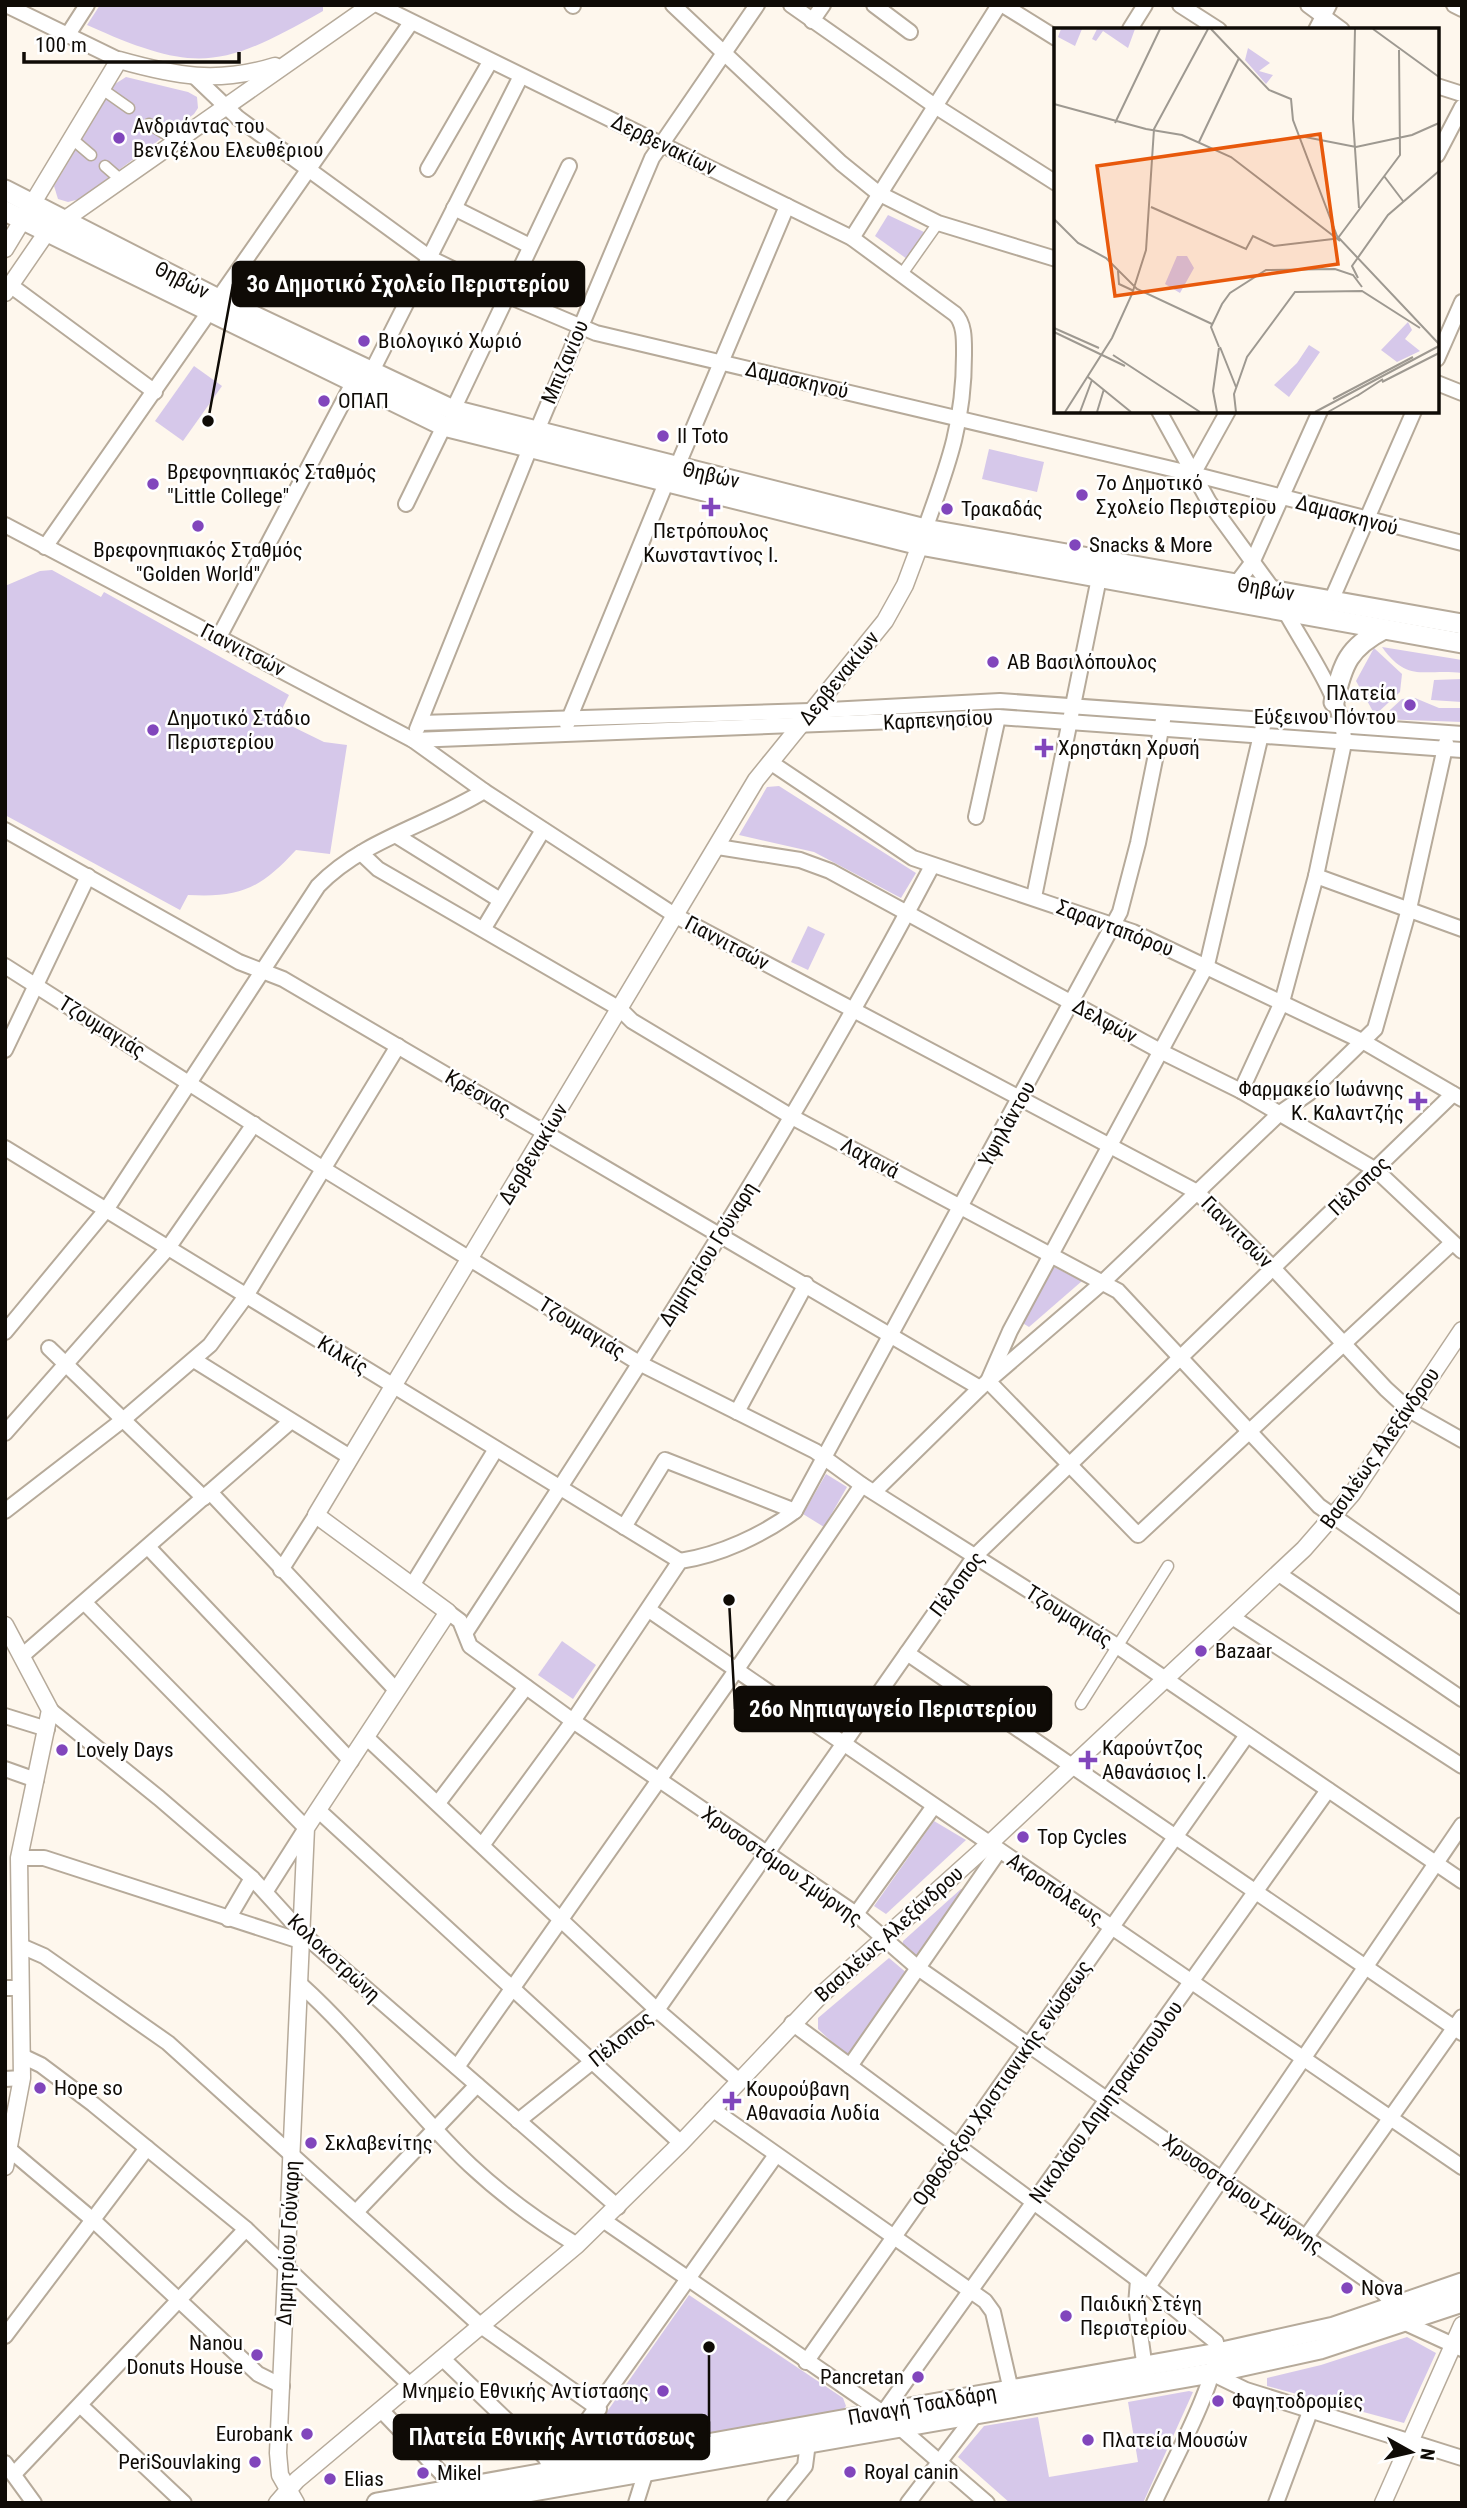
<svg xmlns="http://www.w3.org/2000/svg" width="1467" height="2508" viewBox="0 0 1467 2508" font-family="'Roboto Condensed',sans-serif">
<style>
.green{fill:#d6c8ea}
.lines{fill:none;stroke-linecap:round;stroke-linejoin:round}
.pedestrian-casing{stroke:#b6aa9a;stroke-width:13}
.minor-casing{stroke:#b6aa9a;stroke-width:18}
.tertiary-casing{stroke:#b6aa9a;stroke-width:19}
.secondary-casing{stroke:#b6aa9a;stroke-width:23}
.pedestrian{stroke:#fff;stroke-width:10}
.minor{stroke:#fff;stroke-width:14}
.tertiary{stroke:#fff;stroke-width:16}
.secondary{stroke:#fff;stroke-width:19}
.poi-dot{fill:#8146bc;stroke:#fff;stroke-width:2.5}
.labels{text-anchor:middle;stroke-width:5;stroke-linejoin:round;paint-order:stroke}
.poi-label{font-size:21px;fill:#0f0b06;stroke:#fff;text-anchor:start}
.street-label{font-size:21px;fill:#0f0b06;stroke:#fff}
.inset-road{fill:none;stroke:#9e9991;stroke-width:2}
.view{fill:#e8590c;fill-opacity:0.15;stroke:#e8590c;stroke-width:3.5}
.inset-edge{fill:none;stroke:#0f0b06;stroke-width:3.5}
.leader{fill:none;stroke:#0f0b06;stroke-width:2.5}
.callout-dot{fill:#0f0b06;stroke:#fff;stroke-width:2.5}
.callout{fill:#0f0b06;stroke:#0f0b06;stroke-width:2.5}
.callout-label{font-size:23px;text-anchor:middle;font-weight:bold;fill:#fff}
</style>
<rect width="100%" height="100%" fill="#fef7ed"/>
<g class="green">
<path d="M100 5H323V11C221 69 196 74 87 25Z"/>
<path d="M126 77 188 92 197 97 198 108 194 114 80 199 68 202 58 199 54 186 115 84Z"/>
<path d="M888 215 924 232 907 259 875 236Z"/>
<path d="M194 366 222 386 183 441 155 421Z"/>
<path d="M989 449 1044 462 1037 492 982 479Z"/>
<path d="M52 570 101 597 104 592 289 695 277 719 324 742 347 745 330 854 296 850C261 888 241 898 188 895L180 910 5 815V586L40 571Z"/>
<path d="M1382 647 1462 660V673C1425 668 1408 684 1382 647Z"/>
<path d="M1374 648 1402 674 1400 692 1375 715 1356 681Z"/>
<path d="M1462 679V702L1431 700 1434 680Z"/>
<path d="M1415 698 1439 708H1462V722L1380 719 1402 699Z"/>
<path d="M779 786 916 873 901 898 814 852 739 835 767 787Z"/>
<path d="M808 926 825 934 808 970 791 962Z"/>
<path d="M1050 1265 1082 1281 1029 1327 1021 1322Z"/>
<path d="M826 1474 847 1487 824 1527 803 1514Z"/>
<path d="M562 1641 596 1665 573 1699 538 1675Z"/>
<path d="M934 1821 966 1840 886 1914 874 1906Z"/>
<path d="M961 1889 965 1890 917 1958 902 1948 903 1941Z"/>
<path d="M889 1958 908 1974 853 2055H846L818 2029V2018Z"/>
<path d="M689 2295 843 2398 846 2406 841 2413 603 2456 592 2433Z"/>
<path d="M1407 2337 1436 2353 1404 2423 1267 2386V2378L1321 2365Z"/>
<path d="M1189 2391 1193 2392 1143 2503H1010L958 2457 984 2426 1038 2417 1049 2477 1138 2462 1128 2402Z"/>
</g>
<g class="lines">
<defs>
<g id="pedestrian">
<path d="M102 89 129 108"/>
<path d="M149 124 177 141"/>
<path d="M71 138 91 155"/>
<path d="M105 166 121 180"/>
<path d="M902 274 938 223"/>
<path d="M1081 1704 1168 1566"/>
</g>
<g id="minor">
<path d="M6 5 119 60"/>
<path d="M378 5 852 238 955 314C965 324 964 341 964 355 964 424 948 465 925 529"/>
<path d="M572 5 573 6"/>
<path d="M673 5 841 163 878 193 938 223 1056 259"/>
<path d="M791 5 935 106 1056 183"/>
<path d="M874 5 910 32"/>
<path d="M1003 5 1056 38"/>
<path d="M1180 5 1219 30"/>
<path d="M1308 5 1342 30"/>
<path d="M1454 5 1462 9"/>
<path d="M812 21 823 5"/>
<path d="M1130 29 1145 5"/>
<path d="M1316 30 1329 5"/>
<path d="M67 36 87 5"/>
<path d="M195 77 238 118 430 258 506 295 596 333 1193 474 1462 543"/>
<path d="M1437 86 1462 94"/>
<path d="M1437 155 1462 107"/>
<path d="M428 169 490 62"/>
<path d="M454 208 530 246"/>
<path d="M852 238 999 5"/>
<path d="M10 285 155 392"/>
<path d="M1437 359 1462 302"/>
<path d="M371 373 521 76"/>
<path d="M1437 383 1462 393"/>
<path d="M453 410 569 166"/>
<path d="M1159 411 1209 502 1274 591"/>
<path d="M677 467 787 206"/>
<path d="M1193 474 1228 411"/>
<path d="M406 504 444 426"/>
<path d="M5 525 413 740 484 791 676 916 1197 1192 1274 1269 1386 1389 1409 1410 1462 1440"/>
<path d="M45 547 410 24"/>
<path d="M1236 584 1252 563 1320 411"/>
<path d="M1331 601 1414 411"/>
<path d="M219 637 353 383"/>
<path d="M1264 722 1207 965 1010 1331 988 1381 1138 1535 1452 1243"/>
<path d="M420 723 810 711 1000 701 1462 734"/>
<path d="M567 724 666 483"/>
<path d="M417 729 536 433 652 158 757 5"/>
<path d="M413 740 998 717 1462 750"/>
<path d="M770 762 913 858 1133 932 1364 1042 1462 1099"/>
<path d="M976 817 998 717"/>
<path d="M5 830 239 962 283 979 980 1388"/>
<path d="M397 836 500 900"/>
<path d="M718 847 800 860 830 871 1162 1052 1241 1091 1376 1170 1462 1251"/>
<path d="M361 853 378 869 620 1009 632 1021 792 1117 1118 1291 1319 1506 1462 1606"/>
<path d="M1316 876 1462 929"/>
<path d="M1034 897 1099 578"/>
<path d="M484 928 543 830"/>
<path d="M5 966 322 1168 639 1363 815 1451 862 1485 1117 1646 1462 1881"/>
<path d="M5 1050 88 876"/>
<path d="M1241 1091 1282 1002 1316 876 1344 743C1345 702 1305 648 1285 611"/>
<path d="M5 1148 680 1561"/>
<path d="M5 1332 106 1210 318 886C362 840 431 824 484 791"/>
<path d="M49 1348 204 1498"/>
<path d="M194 1360 350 1457"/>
<path d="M737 1412 806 1284"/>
<path d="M5 1433 168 1248 254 1124"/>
<path d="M210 1492 396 1690"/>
<path d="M874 1492 980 1388 1103 1282 1280 1113 1309 1093 1375 1029 1409 909 1446 743"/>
<path d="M5 1511 124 1419 210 1345 246 1296 398 1046"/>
<path d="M624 1527 665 1460 795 1511"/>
<path d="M148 1547 351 1761"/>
<path d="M281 1570 316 1515"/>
<path d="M1279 1574 1462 1699"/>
<path d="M413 1584 496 1449"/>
<path d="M85 1603 306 1828 266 1891"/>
<path d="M649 1610 1462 2167"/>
<path d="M448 1612 460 1621 470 1646 573 1721 856 1914 918 1968 1381 2290 1395 2306 1401 2321 1462 2349"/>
<path d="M1232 1617 1462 1766"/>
<path d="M466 1632C630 1381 793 1130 932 866"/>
<path d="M907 1653 1462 2033"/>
<path d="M23 1655 290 1422"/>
<path d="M50 1710 159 1798 252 1878 303 1934 618 2207"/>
<path d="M5 1716 47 1729"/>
<path d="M366 1737 657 2010 738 2080"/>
<path d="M5 1769 36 1780"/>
<path d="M438 1803 526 1687"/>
<path d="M318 1810 681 2143"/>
<path d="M483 1844 573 1721 680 1561C720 1555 763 1535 795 1511L1120 912 1138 843 1164 715"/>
<path d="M19 1858H44L294 1939 303 1934"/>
<path d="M856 1914 934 1806"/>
<path d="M228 1919 252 1878"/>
<path d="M21 1946 44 1956 168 2043 481 2326 599 2409"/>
<path d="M301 1985C362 2040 410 2108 470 2165 502 2195 539 2222 577 2245"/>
<path d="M5 1988H21"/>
<path d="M792 2023 1148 2287 1216 2342C1222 2375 1169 2469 1154 2503"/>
<path d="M22 2056 41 2065 93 2104 246 2229 410 2385"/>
<path d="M850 2066 999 1851"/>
<path d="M457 2067 737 1669 862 1485"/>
<path d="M5 2079 22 2078"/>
<path d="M712 2109 985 2301 993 2312 1013 2399"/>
<path d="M518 2121 657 2010 975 1556 1453 1094"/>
<path d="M10 2150 93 2220 258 2374 282 2386"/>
<path d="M357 2211 477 2085"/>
<path d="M603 2220 883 2413 987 2503"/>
<path d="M1306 2237 1462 2017"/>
<path d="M1138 2280 1136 2305 1146 2376"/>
<path d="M1148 2287 1462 1825"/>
<path d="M5 2336 147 2148"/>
<path d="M442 2358 545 2457 552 2470"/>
<path d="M806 2362 1247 1735"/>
<path d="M1211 2373 1246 2390 1462 2458"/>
<path d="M81 2406 184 2503"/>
<path d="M381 2410 445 2477 451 2503"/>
<path d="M883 2413 1328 1790"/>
<path d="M5 2463 34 2503"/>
<path d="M14 2474 246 2229"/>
<path d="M553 2475 552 2470 776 2155"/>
<path d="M636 2503 646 2471 644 2464"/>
<path d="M775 2503 805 2466 809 2435"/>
<path d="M908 2503 976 2414"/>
<path d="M1276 2503 1311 2409"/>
</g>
<g id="tertiary">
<path d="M5 249 119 60C176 76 217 84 275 66"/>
<path d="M5 293 47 232 371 5"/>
<path d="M5 1625 50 1710 19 1858 22 2078 5 2167"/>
<path d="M277 2503 297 2480 577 2245 681 2143 821 1995 989 1844 1304 1549 1352 1494 1462 1330"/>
<path d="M296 2503 280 2475 278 2453 306 1828 448 1612 316 1515 756 780 885 621 905 585 924 534"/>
<path d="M1383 2503 1462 2325"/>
</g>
<g id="secondary">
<path d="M5 190 218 299 453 410 925 529 1462 624"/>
<path d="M5 211 444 426 920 545 1462 643"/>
<path d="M1334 702C1342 664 1349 647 1384 629"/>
<path d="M377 2503 1218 2353 1334 2327 1462 2283"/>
<path d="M464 2503 1211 2373 1320 2349 1462 2302"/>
</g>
</defs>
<use href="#pedestrian" class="pedestrian-casing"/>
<use href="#minor" class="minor-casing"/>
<use href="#tertiary" class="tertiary-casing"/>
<use href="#secondary" class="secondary-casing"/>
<use href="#pedestrian" class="pedestrian"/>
<use href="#minor" class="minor"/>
<use href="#tertiary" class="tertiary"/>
<use href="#secondary" class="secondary"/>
</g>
<g class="poi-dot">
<circle cx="119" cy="138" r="7"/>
<circle cx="364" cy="341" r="7"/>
<circle cx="324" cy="401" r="7"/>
<circle cx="663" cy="436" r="7"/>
<circle cx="153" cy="484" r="7"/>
<circle cx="1082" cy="495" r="7"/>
<path d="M707.5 496.5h7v7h7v7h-7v7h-7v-7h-7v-7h7z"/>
<circle cx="947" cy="509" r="7"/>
<circle cx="198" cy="526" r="7"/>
<circle cx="1075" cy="545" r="7"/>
<circle cx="993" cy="662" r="7"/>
<circle cx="1410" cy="705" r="7"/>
<circle cx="153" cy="730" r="7"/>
<path d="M1040.5 737.5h7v7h7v7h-7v7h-7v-7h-7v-7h7z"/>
<path d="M1414.5 1090.5h7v7h7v7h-7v7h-7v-7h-7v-7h7z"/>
<circle cx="1201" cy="1651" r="7"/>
<circle cx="62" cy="1750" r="7"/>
<path d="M1084.5 1749.5h7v7h7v7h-7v7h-7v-7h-7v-7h7z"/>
<circle cx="1023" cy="1837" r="7"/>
<circle cx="40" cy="2088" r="7"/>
<path d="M728.5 2090.5h7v7h7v7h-7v7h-7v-7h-7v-7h7z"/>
<circle cx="311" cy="2143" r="7"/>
<circle cx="1347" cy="2288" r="7"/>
<circle cx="1066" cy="2316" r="7"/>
<circle cx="257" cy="2355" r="7"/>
<circle cx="918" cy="2377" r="7"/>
<circle cx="663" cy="2391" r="7"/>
<circle cx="1218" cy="2401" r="7"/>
<circle cx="307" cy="2434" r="7"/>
<circle cx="1088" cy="2440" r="7"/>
<circle cx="255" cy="2462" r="7"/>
<circle cx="850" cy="2472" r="7"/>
<circle cx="423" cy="2473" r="7"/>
<circle cx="330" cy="2479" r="7"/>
</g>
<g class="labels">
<g class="poi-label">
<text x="133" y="133">Ανδριάντας του<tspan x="133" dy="24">Βενιζέλου Ελευθέριου</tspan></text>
<text x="378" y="348">Βιολογικό Χωριό</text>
<text x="338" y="408">ΟΠΑΠ</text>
<text x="677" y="443">Il Toto</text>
<text x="167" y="479">Βρεφονηπιακός Σταθμός<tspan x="167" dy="24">"Little College"</tspan></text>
<text x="1096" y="490">7ο Δημοτικό<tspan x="1096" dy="24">Σχολείο Περιστερίου</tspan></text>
<text x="961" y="516">Τρακαδάς</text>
<text x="711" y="538" text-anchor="middle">Πετρόπουλος<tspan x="711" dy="24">Κωνσταντίνος Ι.</tspan></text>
<text x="1089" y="552">Snacks &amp; More</text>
<text x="198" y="557" text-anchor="middle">Βρεφονηπιακός Σταθμός<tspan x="198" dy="24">"Golden World"</tspan></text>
<text x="1007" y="669">ΑΒ Βασιλόπουλος</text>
<text x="1396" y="700" text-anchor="end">Πλατεία<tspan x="1396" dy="24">Εύξεινου Πόντου</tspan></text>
<text x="167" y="725">Δημοτικό Στάδιο<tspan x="167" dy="24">Περιστερίου</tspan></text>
<text x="1058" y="755">Χρηστάκη Χρυσή</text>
<text x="1404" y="1096" text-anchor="end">Φαρμακείο Ιωάννης<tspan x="1404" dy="24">Κ. Καλαντζής</tspan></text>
<text x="1215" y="1658">Bazaar</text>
<text x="1102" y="1755">Καρούντζος<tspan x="1102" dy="24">Αθανάσιος Ι.</tspan></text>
<text x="76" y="1757">Lovely Days</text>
<text x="1037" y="1844">Top Cycles</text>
<text x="54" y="2095">Hope so</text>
<text x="746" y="2096">Κουρούβανη<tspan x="746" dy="24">Αθανασία Λυδία</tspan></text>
<text x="325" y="2150">Σκλαβενίτης</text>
<text x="1361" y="2295">Nova</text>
<text x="1080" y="2311">Παιδική Στέγη<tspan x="1080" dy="24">Περιστερίου</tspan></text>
<text x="243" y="2350" text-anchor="end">Nanou<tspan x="243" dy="24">Donuts House</tspan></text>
<text x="904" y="2384" text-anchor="end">Pancretan</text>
<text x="649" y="2398" text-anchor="end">Μνημείο Εθνικής Αντίστασης</text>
<text x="1232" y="2408">Φαγητοδρομίες</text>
<text x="293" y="2441" text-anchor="end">Eurobank</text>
<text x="1102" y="2447">Πλατεία Μουσών</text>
<text x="241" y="2469" text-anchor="end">PeriSouvlaking</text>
<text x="864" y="2479">Royal canin</text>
<text x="437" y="2480">Mikel</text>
<text x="344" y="2486">Elias</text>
</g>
<g class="street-label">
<text transform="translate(664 145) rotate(26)" y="7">Δερβενακίων</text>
<text transform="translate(182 280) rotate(27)" y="7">Θηβών</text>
<text transform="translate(565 362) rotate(-67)" y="7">Μπιζανίου</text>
<text transform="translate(797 380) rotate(13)" y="7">Δαμασκηνού</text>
<text transform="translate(711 475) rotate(13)" y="7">Θηβών</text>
<text transform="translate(1347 515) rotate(15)" y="7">Δαμασκηνού</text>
<text transform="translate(1266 589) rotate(10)" y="7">Θηβών</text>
<text transform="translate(243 650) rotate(27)" y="7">Γιαννιτσών</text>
<text transform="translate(839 678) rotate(-51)" y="7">Δερβενακίων</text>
<text transform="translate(938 720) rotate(-3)" y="7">Καρπενησίου</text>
<text transform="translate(1115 928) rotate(21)" y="7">Σαρανταπόρου</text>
<text transform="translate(727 943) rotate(28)" y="7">Γιαννιτσών</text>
<text transform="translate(1105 1021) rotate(29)" y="7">Δελφών</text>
<text transform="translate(102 1027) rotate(32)" y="7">Τζουμαγιάς</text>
<text transform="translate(478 1093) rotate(30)" y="7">Κρέσνας</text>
<text transform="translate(1007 1124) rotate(-61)" y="7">Υψηλάντου</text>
<text transform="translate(533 1154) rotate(-59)" y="7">Δερβενακίων</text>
<text transform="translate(870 1158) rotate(28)" y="7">Λαχανά</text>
<text transform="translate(1359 1186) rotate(-44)" y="7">Πέλοπος</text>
<text transform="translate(1237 1232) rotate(45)" y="7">Γιαννιτσών</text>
<text transform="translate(708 1254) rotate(-58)" y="7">Δημητρίου Γούναρη</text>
<text transform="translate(582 1328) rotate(32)" y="7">Τζουμαγιάς</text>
<text transform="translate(343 1355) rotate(31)" y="7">Κιλκίς</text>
<text transform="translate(1380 1448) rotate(-55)" y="7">Βασιλέως Αλεξάνδρου</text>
<text transform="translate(957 1584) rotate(-53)" y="7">Πέλοπος</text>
<text transform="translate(1069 1616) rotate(32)" y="7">Τζουμαγιάς</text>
<text transform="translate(782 1866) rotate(35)" y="7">Χρυσοστόμου Σμύρνης</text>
<text transform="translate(1055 1889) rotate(34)" y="7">Ακροπόλεως</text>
<text transform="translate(889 1934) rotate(-42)" y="7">Βασιλέως Αλεξάνδρου</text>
<text transform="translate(334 1958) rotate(43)" y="7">Κολοκοτρώνη</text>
<text transform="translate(621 2039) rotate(-39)" y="7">Πέλοπος</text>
<text transform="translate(1002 2083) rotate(-55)" y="7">Ορθοδόξου Χριστιανικής ενώσεως</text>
<text transform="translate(1106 2102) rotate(-54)" y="7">Νικολάου Δημητρακόπουλου</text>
<text transform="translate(1243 2194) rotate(35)" y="7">Χρυσοστόμου Σμύρνης</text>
<text transform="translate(288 2243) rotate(-87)" y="7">Δημητρίου Γούναρη</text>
<text transform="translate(922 2405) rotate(-10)" y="7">Παναγή Τσαλδάρη</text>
</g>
</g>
<g transform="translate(1054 28)">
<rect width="385" height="385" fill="#fef7ed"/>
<path d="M7 1H28L21 18 4 9ZM43 1H81L74 20 49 3 42 13 38 11ZM194 20 216 35 205 43 219 47 212 56 191 32ZM123 228H133L140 240 126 265 111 256ZM354 294 358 302 351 311 366 323 343 334 327 322ZM255 317 266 324 235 369 220 357 243 335Z" fill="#d6c8ea"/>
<path class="inset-road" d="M157 1 215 62 237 71 239 92 283 208 385 316M301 1 299 91 305 180M319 1 385 49M0 76 92 101M61 95 106 1M92 101 128 107 177 129 286 213M246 108 302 119 358 107 385 95M145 114 185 30M330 148 349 173M97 179 192 221 199 208 220 218 279 211M0 191 24 215 52 230 83 261 158 296M284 210 346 127 345 22M64 243 65 256 80 263M304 250 298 238 334 187 385 143M0 300 45 320M0 304 71 338M165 319 157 299 168 276 176 265 212 242 281 241 299 247 308 259M166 319 182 359M59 327 146 384M34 349 77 384M328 354 385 325M303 368 329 351M279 371 359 329M11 384 58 310 78 266 92 222 100 101 154 1M26 384 38 352M43 384 50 361M163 384 159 363 165 320M182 384 180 366 193 329 241 264 308 263 366 300M261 384 385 318M274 384 306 366"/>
<path class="view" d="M266 106 284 236 61 268 43 138Z"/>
<rect width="385" height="385" class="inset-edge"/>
</g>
<path class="leader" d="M208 421L233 284M729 1600L735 1709M709 2347L709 2437"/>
<g class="callout-dot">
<circle cx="208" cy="421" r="7"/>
<circle cx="729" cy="1600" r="7"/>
<circle cx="709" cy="2347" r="7"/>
</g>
<g class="callout">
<rect x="233" y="262" width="351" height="44" rx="7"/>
<rect x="735" y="1687" width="316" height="44" rx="7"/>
<rect x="394" y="2415" width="315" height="44" rx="7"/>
</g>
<g class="callout-label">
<text x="408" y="292">3ο Δημοτικό Σχολείο Περιστερίου</text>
<text x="893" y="1717">26ο Νηπιαγωγείο Περιστερίου</text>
<text x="552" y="2445">Πλατεία Εθνικής Αντιστάσεως</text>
</g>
<rect width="1467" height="2508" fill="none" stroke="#0f0b06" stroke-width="14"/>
<g transform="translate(1411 2452) rotate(98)" stroke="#ffffff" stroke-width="5" paint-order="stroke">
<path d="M0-5L12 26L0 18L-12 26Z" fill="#0f0b06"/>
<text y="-10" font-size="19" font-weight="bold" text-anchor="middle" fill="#0f0b06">N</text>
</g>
<path d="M24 52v10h215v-10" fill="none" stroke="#0f0b06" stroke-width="3.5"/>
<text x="35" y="52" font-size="21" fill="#0f0b06" stroke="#ffffff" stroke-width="5" paint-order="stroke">100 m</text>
</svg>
